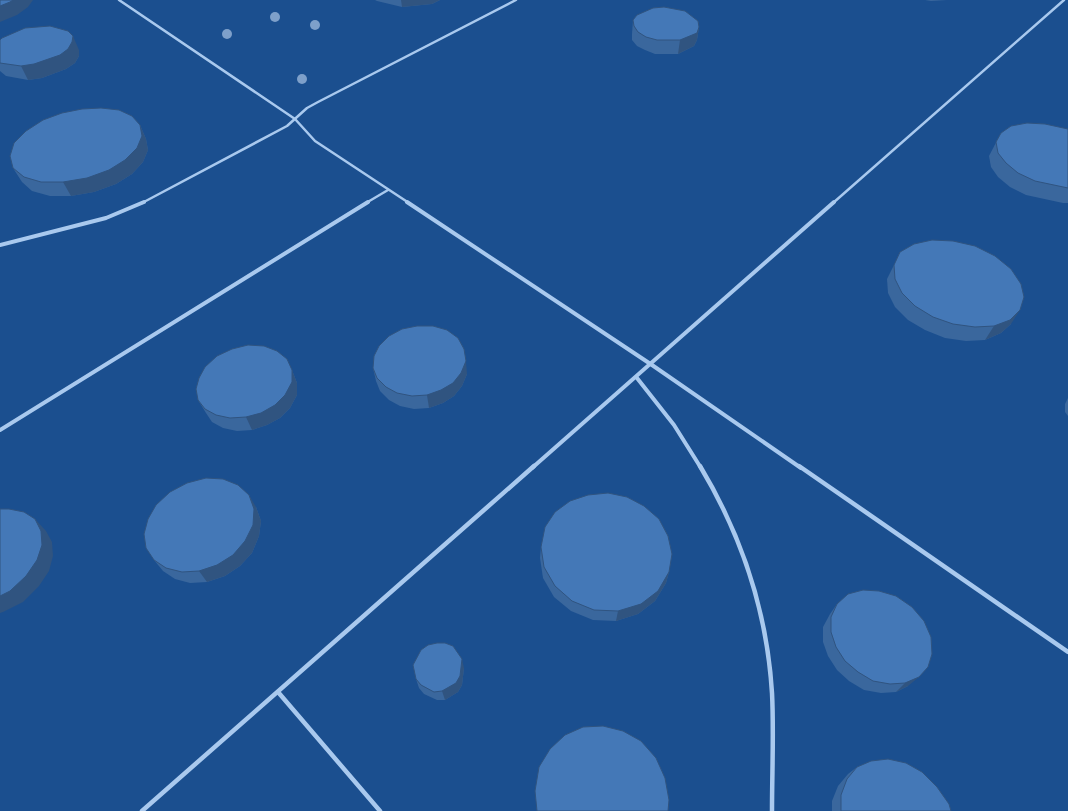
<svg xmlns="http://www.w3.org/2000/svg" width="1068" height="811" viewBox="0 0 1068 811" font-family="Barlow,sans-serif">
<style>
.lines{fill:none;stroke-linecap:round;stroke-linejoin:round}
.lane-far2{stroke:#a9c9ee;stroke-width:2.5}
.lane-far1{stroke:#a9c9ee;stroke-width:4}
.lane{stroke:#a9c9ee;stroke-width:4.5}
.tree{fill:#7ea0ca}
.wall{fill:#3a679d}
.shaded-wall{fill:#305480}
.building{fill:#4478b7;stroke:#305480}
</style>
<rect width="100%" height="100%" fill="#1b4f8f"/>
<g class="lines">
<g class="lane-far2">
<path d="M119 0 295 119 315 141 409 203"/>
<path d="M142 203 287 126 307 108 318 102 516 0"/>
<path d="M366 203 388 190"/>
<path d="M833 203 1064 0"/>
</g>
<g class="lane-far1">
<path d="M407 202 652 365 801 468"/>
<path d="M0 245 106 218 144 202"/>
<path d="M637 378 674 425 701 468"/>
<path d="M0 430 368 202"/>
<path d="M532 468 834 202"/>
</g>
<g class="lane">
<path d="M700 466C742 536 767 612 772 693 774 732 772 772 772 811"/>
<path d="M799 466 1068 652"/>
<path d="M278 692 380 811"/>
<path d="M142 811 534 466"/>
</g>
</g>
<g class="tree">
<circle cx="275" cy="17" r="5"/>
<circle cx="315" cy="25" r="5"/>
<circle cx="227" cy="34" r="5"/>
<circle cx="302" cy="79" r="5"/>
</g>
<g class="wall">
<path d="M375 0H440L432 4 402 7 377 1Z"/>
<path d="M925 0H947L931 1Z"/>
<path d="M633 20 699 27 697 40 694 46 678 54H655L645 50 637 46 632 40V34Z"/>
<path d="M0 40 79 50V56L75 63 66 69 42 78 28 80 6 76 0 71Z"/>
<path d="M140 125 146 139 148 150 143 162 132 174 116 184 94 192 71 196H50L32 191 22 182 13 168Z"/>
<path d="M1068 129V203H1063L1026 195 1010 187 998 177 991 167 989 156 1001 133Z"/>
<path d="M894 265 1011 324 1001 333 985 340 966 341 945 338 925 330 908 320 895 307 888 293 887 279Z"/>
<path d="M373 368 467 374 462 386 454 396 443 403 429 408 414 409 400 406 389 400 380 391 376 381Z"/>
<path d="M292 370 297 383V395L290 408 280 418 267 425 252 430 237 431 223 428 212 422 206 413 198 400Z"/>
<path d="M1068 398V416L1065 412V404Z"/>
<path d="M256 507 261 521 259 536 252 553 240 566 225 576 207 582 190 583 175 579 163 571 154 560Z"/>
<path d="M541 547 669 572 666 583 655 601 638 614 616 621 593 620 571 611 554 597 543 578 540 558Z"/>
<path d="M837 604 908 686 896 692 881 693 864 690 849 681 837 670 828 656 823 642V627L830 614Z"/>
<path d="M464 668 462 685 458 692 445 700H437L424 694 419 688 416 679Z"/>
<path d="M857 767 951 811H832V801L838 786 848 774Z"/>
</g>
<g class="shaded-wall">
<path d="M13 0H33L28 7 17 15 0 22V6Z"/>
<path d="M401 0H440L432 4 402 7Z"/>
<path d="M699 27 697 40 694 46 678 54 680 40Z"/>
<path d="M73 36 79 50V56L75 63 66 69 42 78 28 80 21 66Z"/>
<path d="M140 125 146 139 148 150 143 162 132 174 116 184 94 192 71 196 63 182Z"/>
<path d="M1020 310 1011 324 1001 333 985 340 994 326Z"/>
<path d="M466 361 467 374 462 386 454 396 443 403 429 408 427 395Z"/>
<path d="M292 370 297 383V395L290 408 280 418 267 425 252 430 246 417Z"/>
<path d="M249 495 256 507 261 521 259 536 252 553 240 566 225 576 207 582 199 571Z"/>
<path d="M35 519 46 531 52 542 53 556 49 571 39 586 23 602 3 612 0 613V596Z"/>
<path d="M669 572 666 583 655 601 638 614 616 621 618 611Z"/>
<path d="M462 659 464 668 462 685 458 692 445 700 442 691Z"/>
<path d="M919 677 908 686 896 692 905 683Z"/>
</g>
<g class="building">
<path d="M0 0H13L10 2 0 6Z"/>
<path d="M664 7 685 11 698 21 699 27 697 33 680 40H657L646 37 638 32 634 26 633 20 637 15 653 8Z"/>
<path d="M50 26 68 31 73 36 72 42 68 49 60 55 34 64 21 66 0 63V40L2 38 25 28Z"/>
<path d="M101 108 119 110 132 116 140 125 142 136 137 148 125 160 109 170 87 178 63 182H41L24 177 13 168 10 156 14 143 26 131 43 120 62 113 82 109Z"/>
<path d="M1027 123 1045 124 1068 129V188L1035 181 1018 173 1006 163 998 153 996 142 1001 133 1011 126Z"/>
<path d="M932 240 953 241 975 246 995 256 1011 269 1021 284 1024 297 1020 310 1010 320 994 326 975 327 953 324 933 317 915 306 902 293 895 279 894 265 900 252 914 244Z"/>
<path d="M417 326H433L447 330 458 338 464 349 466 361 461 373 453 383 441 390 427 395 412 396 397 393 386 387 377 378 373 368 374 356 379 346 389 336 402 329Z"/>
<path d="M248 345 264 346 277 351 287 359 292 370V382L285 395 275 405 261 413 246 417 230 418 216 415 205 409 198 400 196 389 199 378 205 367 217 356 232 349Z"/>
<path d="M206 478 223 479 238 485 249 495 254 509 253 525 245 541 233 555 217 565 199 571 182 572 166 568 154 560 146 548 144 534 148 519 156 505 170 492 187 483Z"/>
<path d="M608 493 627 497 644 506 659 519 668 536 672 554 669 572 658 591 641 604 618 611 594 610 572 601 555 586 544 567 541 547 545 527 555 512 570 501 588 495Z"/>
<path d="M0 509H9L24 512 35 519 41 531 42 545 37 560 26 576 10 591 0 596Z"/>
<path d="M863 590 879 591 896 596 912 607 924 621 931 637 932 654 928 667 919 677 905 683 890 684 873 681 858 672 845 661 836 647 831 632V617L837 604 848 594Z"/>
<path d="M437 643H445L453 646 462 659 460 676 456 683 442 691 434 692 421 685 416 679 413 665 421 650 428 645Z"/>
<path d="M603 726 623 731 641 741 656 758 665 778 669 800 668 811H537L535 791 539 767 550 749 565 735 583 727Z"/>
<path d="M888 759 906 763 922 772 937 787 949 804 951 811H841V795L847 779 857 767 871 761Z"/>
</g>
</svg>
